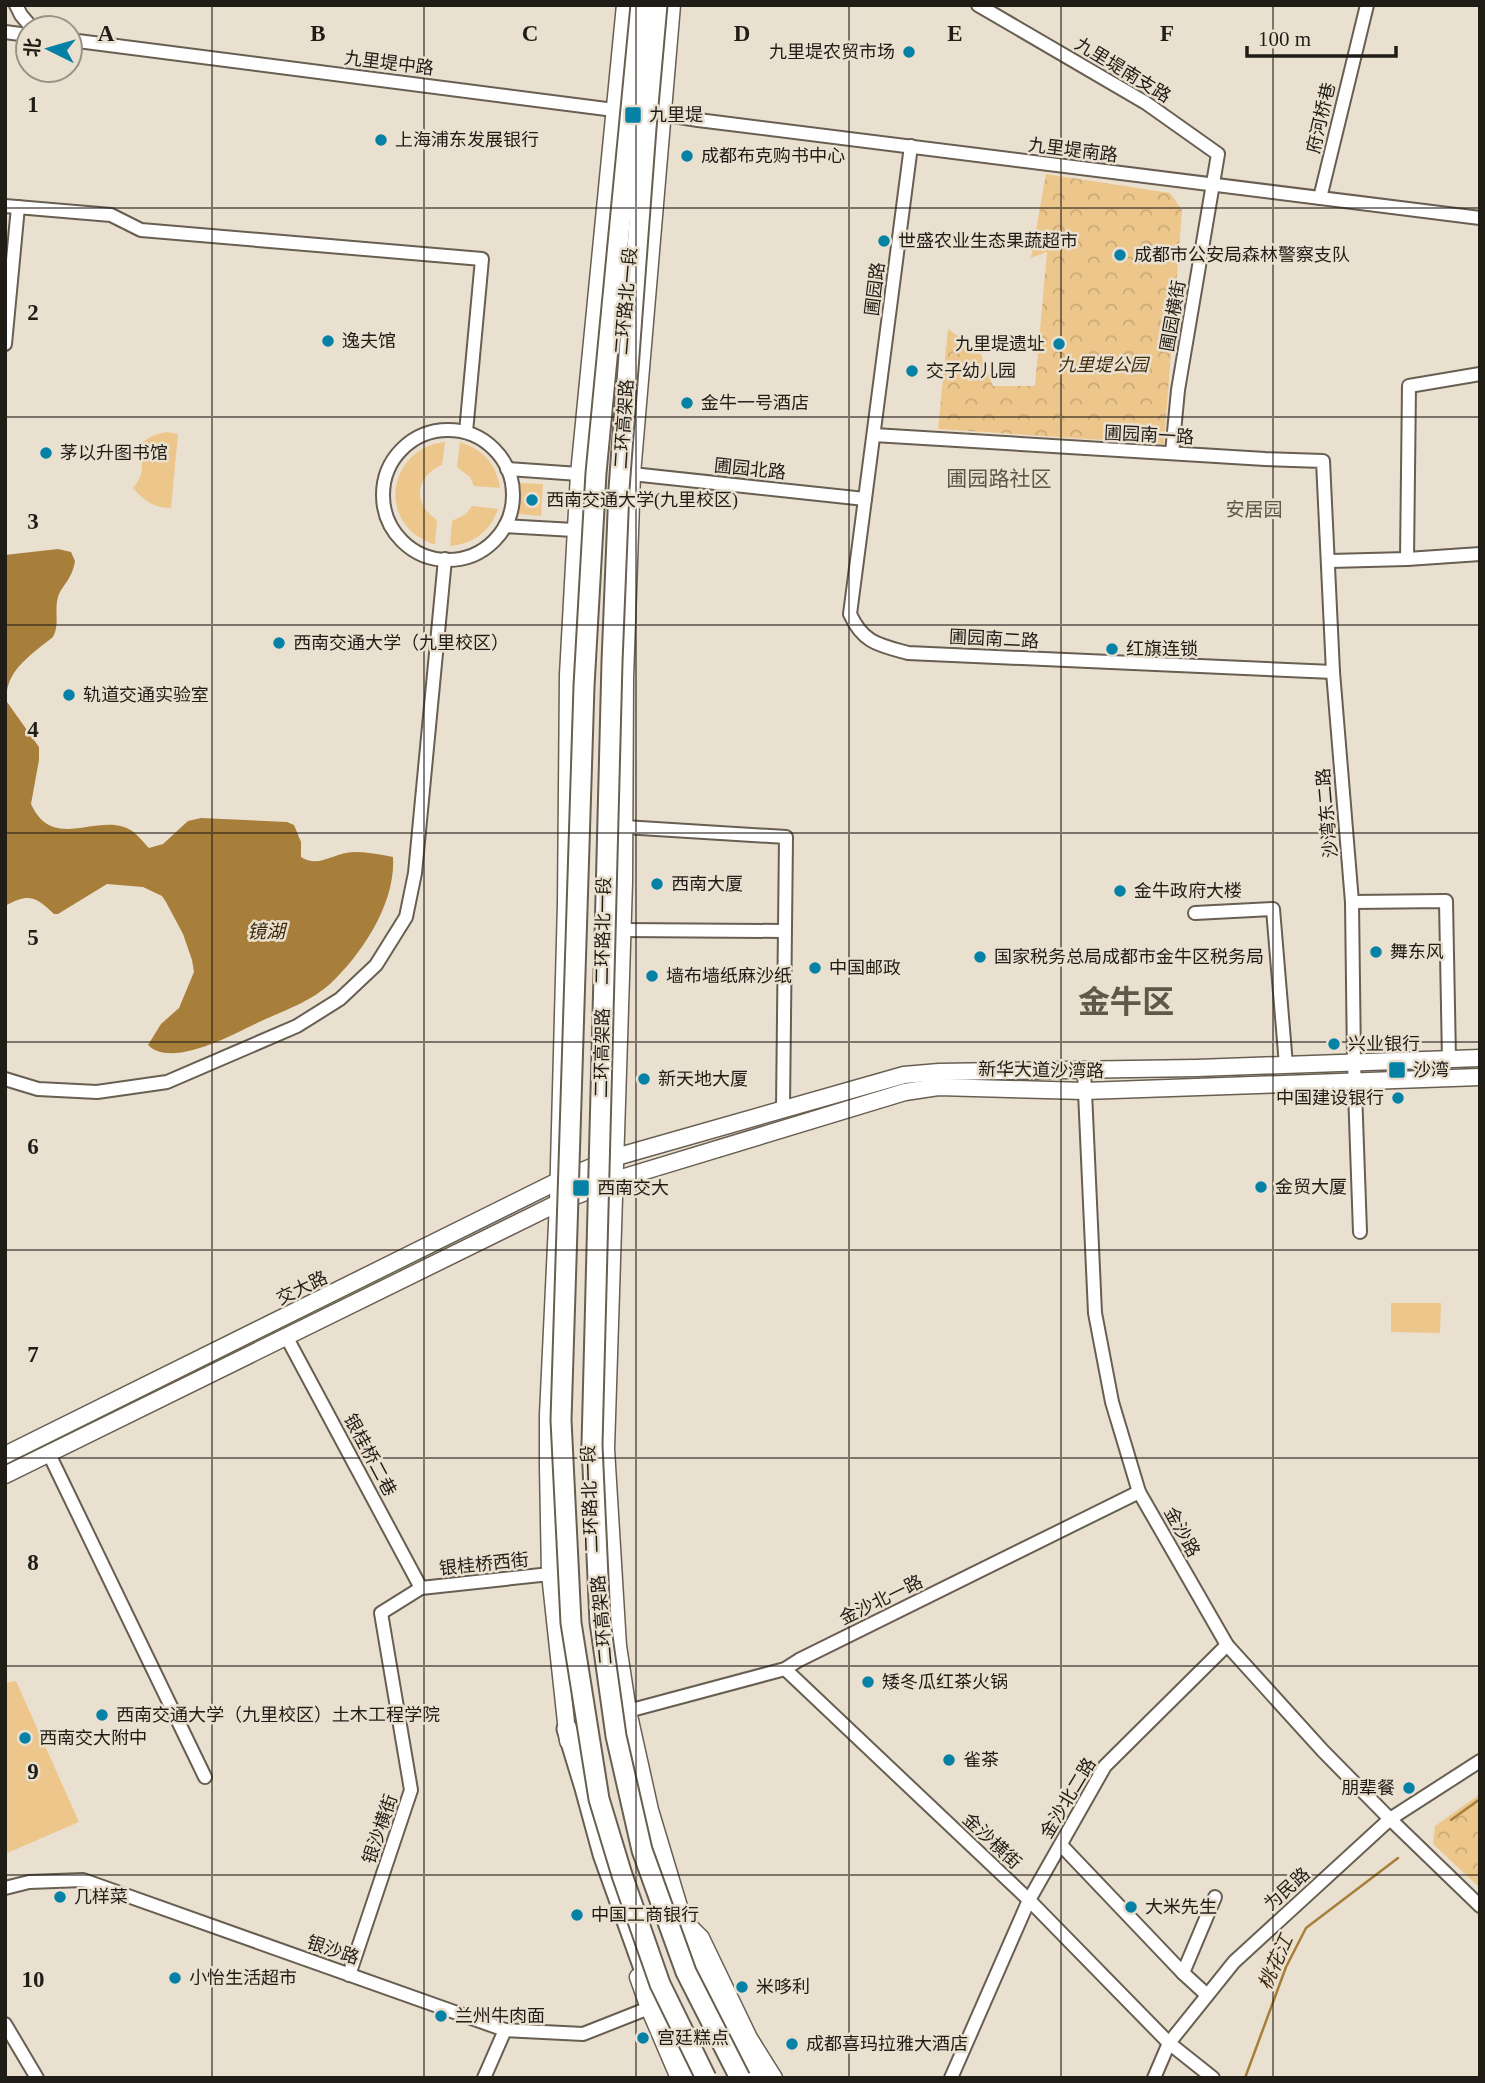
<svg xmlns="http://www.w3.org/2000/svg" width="1485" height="2083" viewBox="0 0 1485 2083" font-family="'Times New Roman','Noto Sans SC',serif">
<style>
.grass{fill:#edc68b}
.park{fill:url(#park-crowns)}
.water{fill:#a87f3a}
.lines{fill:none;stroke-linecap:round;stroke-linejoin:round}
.stream{stroke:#a87f3a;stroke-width:2.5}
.minor-casing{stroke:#685e51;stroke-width:16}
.major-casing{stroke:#685e51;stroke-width:19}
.highway-casing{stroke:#685e51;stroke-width:23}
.minor{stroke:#fff;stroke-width:12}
.major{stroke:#fff;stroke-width:16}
.highway{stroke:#fff;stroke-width:19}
.highway-bridge-casing{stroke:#685e51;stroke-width:23;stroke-linecap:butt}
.highway-bridge{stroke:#fff;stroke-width:19}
.grid{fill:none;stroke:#201c16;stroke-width:2;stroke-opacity:0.55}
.poi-dot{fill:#0681a6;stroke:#eae0d0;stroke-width:2.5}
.labels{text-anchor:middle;stroke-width:5;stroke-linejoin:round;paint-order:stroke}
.poi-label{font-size:18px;fill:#201c16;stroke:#eae0d0;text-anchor:start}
.street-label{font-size:18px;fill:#201c16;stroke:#eae0d0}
.park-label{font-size:18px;font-style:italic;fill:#402e10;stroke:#eae0d0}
.neighbourhood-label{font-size:19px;fill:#605749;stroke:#eae0d0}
.water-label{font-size:19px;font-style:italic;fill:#3a2809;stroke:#eae0d0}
.quarter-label{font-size:21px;fill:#605749;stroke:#eae0d0}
.town-label{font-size:32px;font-weight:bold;fill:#605749;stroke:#eae0d0}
.grid-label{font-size:23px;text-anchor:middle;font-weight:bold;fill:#201c16;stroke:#eae0d0;stroke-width:5;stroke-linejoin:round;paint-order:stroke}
</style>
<defs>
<pattern id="park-crowns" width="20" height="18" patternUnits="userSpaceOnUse" patternTransform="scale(1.75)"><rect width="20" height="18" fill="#edc68b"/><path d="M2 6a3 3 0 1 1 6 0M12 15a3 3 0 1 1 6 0" fill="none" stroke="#cbaa77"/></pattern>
</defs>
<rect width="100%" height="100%" fill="#eae0d0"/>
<g class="grass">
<path d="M166 432 178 434 171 508C154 508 144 501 133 488 144 475 145 463 136 450 144 439 152 435 166 432Z"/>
<path d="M445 442 442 465C415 477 412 503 437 520L435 544H432C422 539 412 534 405 524 381 491 405 445 445 442Z"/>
<path d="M460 442C482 449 497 464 500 488L474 486 470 477 457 467Z"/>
<path d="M520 483 543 484 541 516 518 514Z"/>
<path d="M472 506 498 509C490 532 473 544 450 546L452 521 466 514Z"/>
<path d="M1391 1303H1441L1440 1333 1391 1332Z"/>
<path d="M16 1681 79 1822 5 1854V1683Z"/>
</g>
<g class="park">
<path d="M1046 174 1170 193 1182 210 1164 444 938 429 948 329 980 352 993 386H1035L1047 252 1031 258Z"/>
<path d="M1480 1794V1888L1433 1844 1435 1826Z"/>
</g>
<path class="water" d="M58 549 71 552 75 561C72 580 62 585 58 597 54 611 60 624 53 637 32 654 3 672 7 702L39 747V760L31 804C52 850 92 816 124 827 135 830 141 840 149 848L163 844 188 821 201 818 287 822 294 825 301 842V857C319 869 334 852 354 852 366 852 380 854 393 857 396 903 362 954 330 984 310 1002 283 1011 259 1022 234 1034 171 1069 148 1045L161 1024 179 1008 194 972 192 960 183 934 166 902 162 896 143 887 107 884 58 914H54C35 896 29 893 5 906V555Z"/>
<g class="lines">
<g class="stream">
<path d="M1451 1820 1480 1799"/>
<path d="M1245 2078 1286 1967 1306 1928 1398 1858"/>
</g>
<defs>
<g id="minor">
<path d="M16 5 21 15 32 28"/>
<path d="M978 5 1146 103 1218 154 1178 390 1172 453"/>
<path d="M5 32 28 35"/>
<path d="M70 40 622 111"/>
<path d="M654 113 698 120 1480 218"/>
<path d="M911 146 850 614C863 643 879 645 908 653L1333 672"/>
<path d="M1320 198 1367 5"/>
<path d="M5 206 111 215 141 230 482 259 466 432"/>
<path d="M5 344 18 207"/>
<circle cx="448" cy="495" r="65"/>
<path d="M874 435 1265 459 1323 461 1333 672 1352 902 1354 1062 1360 1232"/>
<path d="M507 469 579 474"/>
<path d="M632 474 865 499"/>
<path d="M505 526 574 530"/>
<path d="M1407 559 1409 386 1480 374"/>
<path d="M1330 561 1407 559 1480 554"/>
<path d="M624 827 786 837 783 1108"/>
<path d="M1352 902 1446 901 1449 1060"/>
<path d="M1195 913 1273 909 1286 1065"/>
<path d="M622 930 783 931"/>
<path d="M1084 1070 1095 1313 1112 1402 1139 1492 1227 1645 1323 1751 1390 1819 1480 1906"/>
<path d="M5 1079 38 1089 97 1092 167 1082 297 1026 340 999 376 965 406 917 415 873 445 559"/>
<path d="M287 1338 421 1588"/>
<path d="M49 1454 205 1777"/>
<path d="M785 1669 1029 1900 1169 2043 1213 2078"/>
<path d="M628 1711 785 1669 799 1660 1139 1492"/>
<path d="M1061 1845 1183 1973"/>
<path d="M5 1888 29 1882 83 1880 505 2030 583 2034 649 2008"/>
<path d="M349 1975 411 1790 381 1613 421 1588 550 1574"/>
<path d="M1207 1995 1183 1973 1215 1897"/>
<path d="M5 2024 37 2078"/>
<path d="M484 2078 505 2030"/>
<path d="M951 2078 1029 1900 1105 1766 1227 1645"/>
<path d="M1154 2078 1169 2043 1234 1962 1390 1819 1480 1761"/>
</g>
<g id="major">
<path d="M672 5 632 474 625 678 624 882 606 1449 618 1646 628 1711 650 1810 683 1920 701 1938 749 2038 774 2078"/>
<path d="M5 1455 558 1181 616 1157 904 1075 939 1072 1197 1068 1480 1058"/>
<path d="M5 1475 558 1203 615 1180 905 1092 938 1087 1085 1091 1480 1077"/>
<path d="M568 1741 550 1574 548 1467V1415L558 1203 566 903 568 675 579 474 625 5"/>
<path d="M638 1977 649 2008 679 2078"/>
</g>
<g id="highway">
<path d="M567 1729 585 1788 603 1854 646 1974 670 2035 695 2078"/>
<path d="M683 1920C704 1976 728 2027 760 2078"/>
</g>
</defs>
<use href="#minor" class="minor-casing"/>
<use href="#major" class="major-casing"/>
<use href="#highway" class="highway-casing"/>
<use href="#minor" class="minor"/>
<use href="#major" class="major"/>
<use href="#highway" class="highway"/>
<defs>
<g id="highway-bridge">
<path d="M641 5 596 473 584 686 561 1420 571 1623 599 1799 622 1875 660 1984 706 2078"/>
<path d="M657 5 646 128 619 489 612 662 592 1445 600 1622 616 1736 642 1850 686 1972 740 2078"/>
</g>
</defs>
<use href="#highway-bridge" class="highway-bridge-casing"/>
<use href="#highway-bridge" class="highway-bridge"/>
</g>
<path class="grid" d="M212 5V2078M424 5V2078M636 5V2078M849 5V2078M1061 5V2078M1273 5V2078M5 208H1480M5 417H1480M5 625H1480M5 833H1480M5 1042H1480M5 1250H1480M5 1458H1480M5 1666H1480M5 1875H1480"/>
<g class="poi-dot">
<circle cx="909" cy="52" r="7"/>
<rect x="624" y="106" width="18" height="18" rx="3.5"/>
<circle cx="381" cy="140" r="7"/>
<circle cx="687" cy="156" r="7"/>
<circle cx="884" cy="241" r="7"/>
<circle cx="1120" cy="255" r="7"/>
<circle cx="328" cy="341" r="7"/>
<circle cx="1059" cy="344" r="7"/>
<circle cx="912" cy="371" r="7"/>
<circle cx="687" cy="403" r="7"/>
<circle cx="46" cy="453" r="7"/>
<circle cx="532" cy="500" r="7"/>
<circle cx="279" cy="643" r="7"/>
<circle cx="1112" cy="649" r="7"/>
<circle cx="69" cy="695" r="7"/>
<circle cx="657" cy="884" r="7"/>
<circle cx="1120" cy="891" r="7"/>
<circle cx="1376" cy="952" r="7"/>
<circle cx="980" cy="957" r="7"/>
<circle cx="815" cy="968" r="7"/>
<circle cx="652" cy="976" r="7"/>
<circle cx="1334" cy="1044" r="7"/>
<rect x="1388" y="1061" width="18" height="18" rx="3.5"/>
<circle cx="644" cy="1079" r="7"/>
<circle cx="1398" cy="1098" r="7"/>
<circle cx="1261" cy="1187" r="7"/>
<rect x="572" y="1179" width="18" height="18" rx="3.5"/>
<circle cx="868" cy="1682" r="7"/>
<circle cx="102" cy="1715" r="7"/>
<circle cx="25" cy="1738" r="7"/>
<circle cx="949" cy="1760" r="7"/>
<circle cx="1409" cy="1788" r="7"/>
<circle cx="60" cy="1897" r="7"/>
<circle cx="1131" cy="1907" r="7"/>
<circle cx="577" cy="1915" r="7"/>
<circle cx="175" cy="1978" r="7"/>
<circle cx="742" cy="1987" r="7"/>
<circle cx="441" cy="2016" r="7"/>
<circle cx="643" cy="2038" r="7"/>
<circle cx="792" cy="2044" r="7"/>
</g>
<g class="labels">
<g class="poi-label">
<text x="895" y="58" text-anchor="end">九里堤农贸市场</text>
<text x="649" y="121">九里堤</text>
<text x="395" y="146">上海浦东发展银行</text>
<text x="701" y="162">成都布克购书中心</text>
<text x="898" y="247">世盛农业生态果蔬超市</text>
<text x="1134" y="261">成都市公安局森林警察支队</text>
<text x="342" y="347">逸夫馆</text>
<text x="1045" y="350" text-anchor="end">九里堤遗址</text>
<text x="926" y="377">交子幼儿园</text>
<text x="701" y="409">金牛一号酒店</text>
<text x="60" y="459">茅以升图书馆</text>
<text x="546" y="506">西南交通大学(九里校区)</text>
<text x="293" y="649">西南交通大学（九里校区）</text>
<text x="1126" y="655">红旗连锁</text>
<text x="83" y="701">轨道交通实验室</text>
<text x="671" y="890">西南大厦</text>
<text x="1134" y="897">金牛政府大楼</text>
<text x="1390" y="958">舞东风</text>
<text x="994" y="963">国家税务总局成都市金牛区税务局</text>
<text x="829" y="974">中国邮政</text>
<text x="666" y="982">墙布墙纸麻沙纸</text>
<text x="1348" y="1050">兴业银行</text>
<text x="1413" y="1076">沙湾</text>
<text x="658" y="1085">新天地大厦</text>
<text x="1384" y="1104" text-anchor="end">中国建设银行</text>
<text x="1275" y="1193">金贸大厦</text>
<text x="597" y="1194">西南交大</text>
<text x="882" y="1688">矮冬瓜红茶火锅</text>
<text x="116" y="1721">西南交通大学（九里校区）土木工程学院</text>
<text x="39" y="1744">西南交大附中</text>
<text x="963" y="1766">雀茶</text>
<text x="1395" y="1794" text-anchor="end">朋辈餐</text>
<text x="74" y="1903">几样菜</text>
<text x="1145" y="1913">大米先生</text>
<text x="591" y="1921">中国工商银行</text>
<text x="189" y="1984">小怡生活超市</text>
<text x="756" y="1993">米哆利</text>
<text x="455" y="2022">兰州牛肉面</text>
<text x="657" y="2044">宫廷糕点</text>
<text x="806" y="2050">成都喜玛拉雅大酒店</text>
</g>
<g class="street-label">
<text transform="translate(389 63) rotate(7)" y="6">九里堤中路</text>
<text transform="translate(1123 70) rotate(31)" y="6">九里堤南支路</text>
<text transform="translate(1321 118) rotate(-77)" y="6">府河桥巷</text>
<text transform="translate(1073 150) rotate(7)" y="6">九里堤南路</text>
<text transform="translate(875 289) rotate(-83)" y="6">圃园路</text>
<text transform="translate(626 301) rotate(-85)" y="6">二环路北一段</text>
<text transform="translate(1173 316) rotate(-80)" y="6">圃园横街</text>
<text transform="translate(624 424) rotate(-86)" y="6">二环高架路</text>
<text transform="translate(1149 435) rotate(3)" y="6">圃园南一路</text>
<text transform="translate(750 469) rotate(6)" y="6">圃园北路</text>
<text transform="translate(994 639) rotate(3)" y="6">圃园南二路</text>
<text transform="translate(1327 813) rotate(-95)" y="6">沙湾东二路</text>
<text transform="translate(603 931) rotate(-89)" y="6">二环路北一段</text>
<text transform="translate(602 1053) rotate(-89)" y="6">二环高架路</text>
<text transform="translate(1041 1070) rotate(1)" y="6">新华大道沙湾路</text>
<text transform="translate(302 1288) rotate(-26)" y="6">交大路</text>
<text transform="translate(370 1455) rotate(62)" y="6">银桂桥二巷</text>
<text transform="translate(590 1499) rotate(-92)" y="6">二环路北一段</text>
<text transform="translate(1182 1532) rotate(61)" y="6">金沙路</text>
<text transform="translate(484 1564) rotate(-6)" y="6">银桂桥西街</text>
<text transform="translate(881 1600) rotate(-26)" y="6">金沙北一路</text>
<text transform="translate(602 1620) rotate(-95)" y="6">二环高架路</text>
<text transform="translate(1068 1798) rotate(-59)" y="6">金沙北二路</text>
<text transform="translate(380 1829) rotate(-71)" y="6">银沙横街</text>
<text transform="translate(992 1841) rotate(43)" y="6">金沙横街</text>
<text transform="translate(1287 1889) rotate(-42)" y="6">为民路</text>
<text transform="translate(333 1950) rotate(19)" y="6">银沙路</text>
</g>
<g class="park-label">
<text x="1103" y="371">九里堤公园</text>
</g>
<g class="neighbourhood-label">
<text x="1254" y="516">安居园</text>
</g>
<g class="water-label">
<text x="266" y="938">镜湖</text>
<text transform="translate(1275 1962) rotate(-66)" y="7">桃花江</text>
</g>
<g class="quarter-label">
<text x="999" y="486">圃园路社区</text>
</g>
<g class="town-label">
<text x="1126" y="1013">金牛区</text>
</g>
</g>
<g class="grid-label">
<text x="106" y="41">A</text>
<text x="318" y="41">B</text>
<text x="530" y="41">C</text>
<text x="742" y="41">D</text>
<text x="955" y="41">E</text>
<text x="1167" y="41">F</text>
<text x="33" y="112">1</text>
<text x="33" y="320">2</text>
<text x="33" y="529">3</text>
<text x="33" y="737">4</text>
<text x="33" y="945">5</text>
<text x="33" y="1154">6</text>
<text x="33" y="1362">7</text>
<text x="33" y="1570">8</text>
<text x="33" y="1779">9</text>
<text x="33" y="1987">10</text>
</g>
<rect width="1485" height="2083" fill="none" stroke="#201c16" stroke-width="14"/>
<g transform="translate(49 49) rotate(275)"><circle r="33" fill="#eae0d0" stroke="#999286" stroke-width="2"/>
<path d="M0-5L12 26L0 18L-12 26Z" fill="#0681a6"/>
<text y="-10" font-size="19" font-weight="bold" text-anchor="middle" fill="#201c16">北</text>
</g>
<path d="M1247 46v10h149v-10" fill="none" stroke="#201c16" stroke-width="3.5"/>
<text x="1258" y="46" font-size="21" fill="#201c16" stroke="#eae0d0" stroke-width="5" paint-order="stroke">100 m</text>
</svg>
